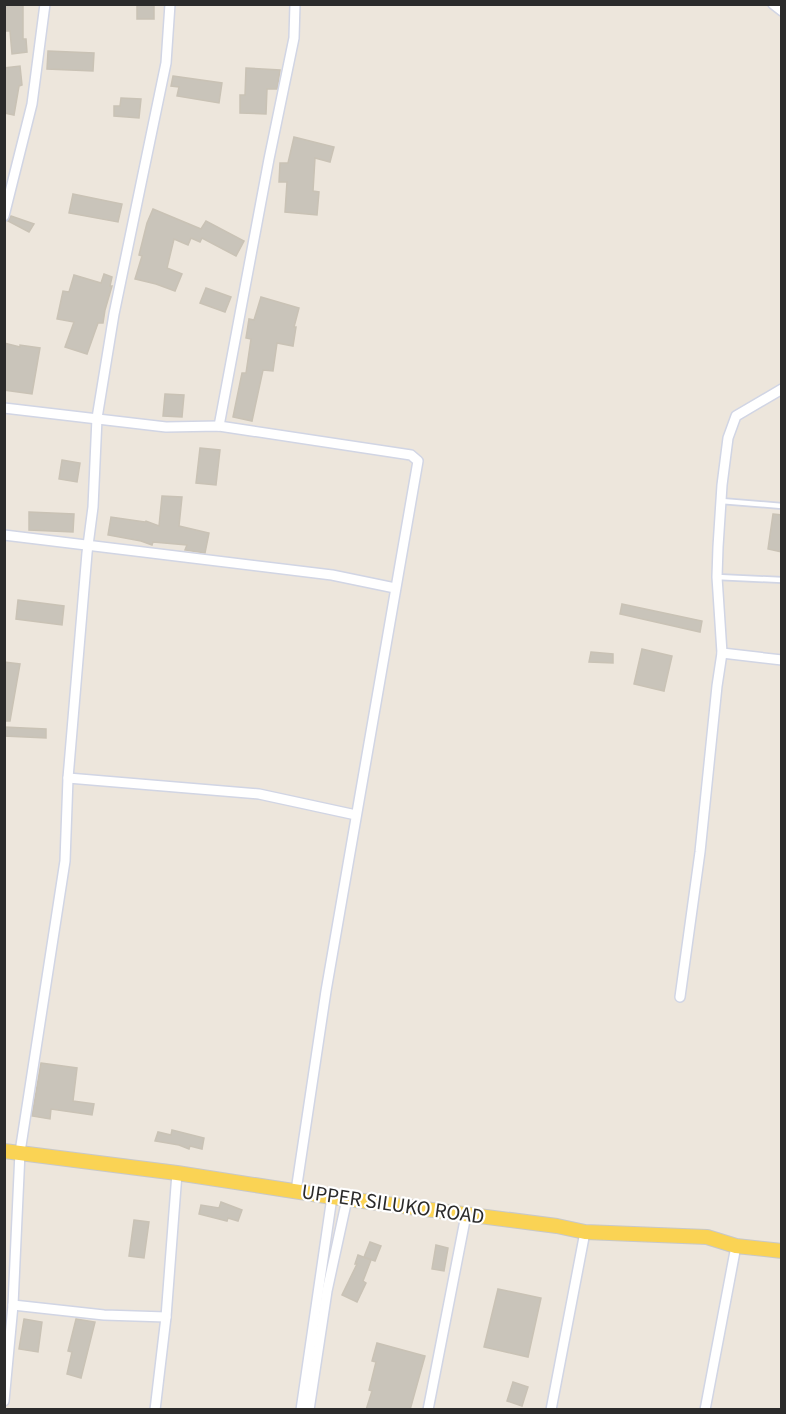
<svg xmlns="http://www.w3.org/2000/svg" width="786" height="1414" viewBox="0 0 786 1414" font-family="'Source Sans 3',sans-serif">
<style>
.building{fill:#c9c4ba;stroke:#c9c2b5;stroke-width:1.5}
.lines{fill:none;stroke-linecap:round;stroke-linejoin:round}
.lane-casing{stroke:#d1d5e4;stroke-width:8}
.street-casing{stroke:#d1d5e4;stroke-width:12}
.primary-casing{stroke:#c8c8c8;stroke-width:16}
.lane{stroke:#fff;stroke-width:4.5}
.street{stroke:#fff;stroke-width:9}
.primary{stroke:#fad354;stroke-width:14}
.labels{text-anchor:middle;stroke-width:4.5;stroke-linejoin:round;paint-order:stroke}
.street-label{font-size:21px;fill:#2b2b2b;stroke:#fff}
</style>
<rect width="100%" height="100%" fill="#ede6dc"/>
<g class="building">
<path d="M4 4H23V39H26L27 52 12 54 10 31H4Z"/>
<rect x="137" y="4" width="17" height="15"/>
<path d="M48 51 94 53 93 71 47 69Z"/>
<path d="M20 66 22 85 19 86 14 115 4 113V68Z"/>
<path d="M246 68 280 70 277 89H267L266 114 240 113V95H245Z"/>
<path d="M173 76 222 83 219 103 177 96 179 87 171 86Z"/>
<path d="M121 98 141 99 139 118 114 116V106H120Z"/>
<path d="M294 137 334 147 330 162 315 158 313 191 319 192 317 215 285 212 287 182H279L280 163H288Z"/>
<path d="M73 194 122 204 118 222 69 213Z"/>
<path d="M153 209 201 229 206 221 244 241 236 256 202 238 200 242 191 238 188 245 174 239 167 268 182 274 175 291 156 284 135 279 142 256 139 255 147 223Z"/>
<path d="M11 216 34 224 29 232 8 221Z"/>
<path d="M104 274 112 277 110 286H112L105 310 103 323H98L87 354 65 347 74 322 57 319 63 291 69 292 74 275 101 283Z"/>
<path d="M206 288 231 297 225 312 200 303Z"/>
<path d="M261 297 299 308 294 327H296L293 346 277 343 273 371 263 370 252 421 233 417 242 373H246L251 339 246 338 249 319 254 320Z"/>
<path d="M4 343 20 347V345L40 348 32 394 4 390Z"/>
<path d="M165 394 184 395 182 417 163 416Z"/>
<path d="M200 448 220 450 216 485 196 483Z"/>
<path d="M62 460 80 463 77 482 59 479Z"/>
<path d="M162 496 182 497 179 526 209 533 205 553 185 550 187 545 153 542 152 545 141 541 108 535 111 517 145 522 146 521 159 526Z"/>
<path d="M29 512 74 514 73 532 29 530Z"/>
<path d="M773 514 782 515V552L768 549Z"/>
<path d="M18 600 64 606 62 625 16 619Z"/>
<path d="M622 604 702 621 700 632 620 614Z"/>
<path d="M642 649 672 656 664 691 634 684Z"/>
<path d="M591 652 613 654V663L589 662Z"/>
<path d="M4 662 20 664 10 721H4Z"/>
<path d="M4 727 46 729V738L4 736Z"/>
<path d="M41 1063 77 1068 73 1101 94 1104 92 1115 51 1109 50 1119 32 1116Z"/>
<path d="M172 1130 204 1138 202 1149 190 1146 189 1149 179 1145 155 1141 158 1132 171 1135Z"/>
<path d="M221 1202 242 1210 238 1221 228 1218 227 1221 199 1214 201 1205 219 1208Z"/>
<path d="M134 1220 149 1222 144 1258 129 1256Z"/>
<path d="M370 1242 381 1246 375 1261 364 1257Z"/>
<path d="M436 1245 448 1248 444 1271 432 1269Z"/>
<path d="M358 1255 371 1260 363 1281 366 1283 357 1302 342 1295 357 1264H355Z"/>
<path d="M498 1289 541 1298 528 1357 484 1347Z"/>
<path d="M24 1319 42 1322 38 1352 19 1349Z"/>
<path d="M76 1319 95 1322 81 1378 67 1374 72 1352 68 1351Z"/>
<path d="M377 1343 425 1356 410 1410H366L372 1391 369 1390 376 1362 372 1361Z"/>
<path d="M513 1382 528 1387 522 1406 507 1401Z"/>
</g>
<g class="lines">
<defs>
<g id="lane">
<path d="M721 501 782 506"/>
<path d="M717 577 782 580"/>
</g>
<g id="street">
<path d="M773 4 782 11"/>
<path d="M4 216 32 104 45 4"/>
<path d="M4 408 166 427 219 426 411 455 418 461 326 991 296 1191"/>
<path d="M219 426 269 159 294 38 295 4"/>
<path d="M4 535 332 575 395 588"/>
<path d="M722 653 782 660"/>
<path d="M68 778 259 794 356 815"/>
<path d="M680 997 700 852 717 686 722 653 717 577 718 547 722 485 728 438 736 416 782 389"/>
<path d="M13 1305 104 1315 166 1317"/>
<path d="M4 1401 13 1305 20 1152 65 861 68 778 87 553 93 507 97 418 114 314 166 63 170 4"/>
<path d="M155 1410 166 1317 177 1173"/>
<path d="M301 1410 332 1197"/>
<path d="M309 1410 327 1291 347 1199"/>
<path d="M428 1410 466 1215"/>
<path d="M551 1410 585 1232"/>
<path d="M705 1410 736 1246"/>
</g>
<path id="primary" d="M4 1151 177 1173 332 1197 557 1226 585 1232 707 1237 736 1246 782 1251"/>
</defs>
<use href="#lane" class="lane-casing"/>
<use href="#street" class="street-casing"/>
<use href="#primary" class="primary-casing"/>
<use href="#lane" class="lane"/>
<use href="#street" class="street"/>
<use href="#primary" class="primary"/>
</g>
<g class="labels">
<g class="street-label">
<text transform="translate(393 1204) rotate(8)" y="7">UPPER SILUKO ROAD</text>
</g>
</g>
<rect width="786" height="1414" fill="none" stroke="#2b2b2b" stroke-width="12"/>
</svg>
